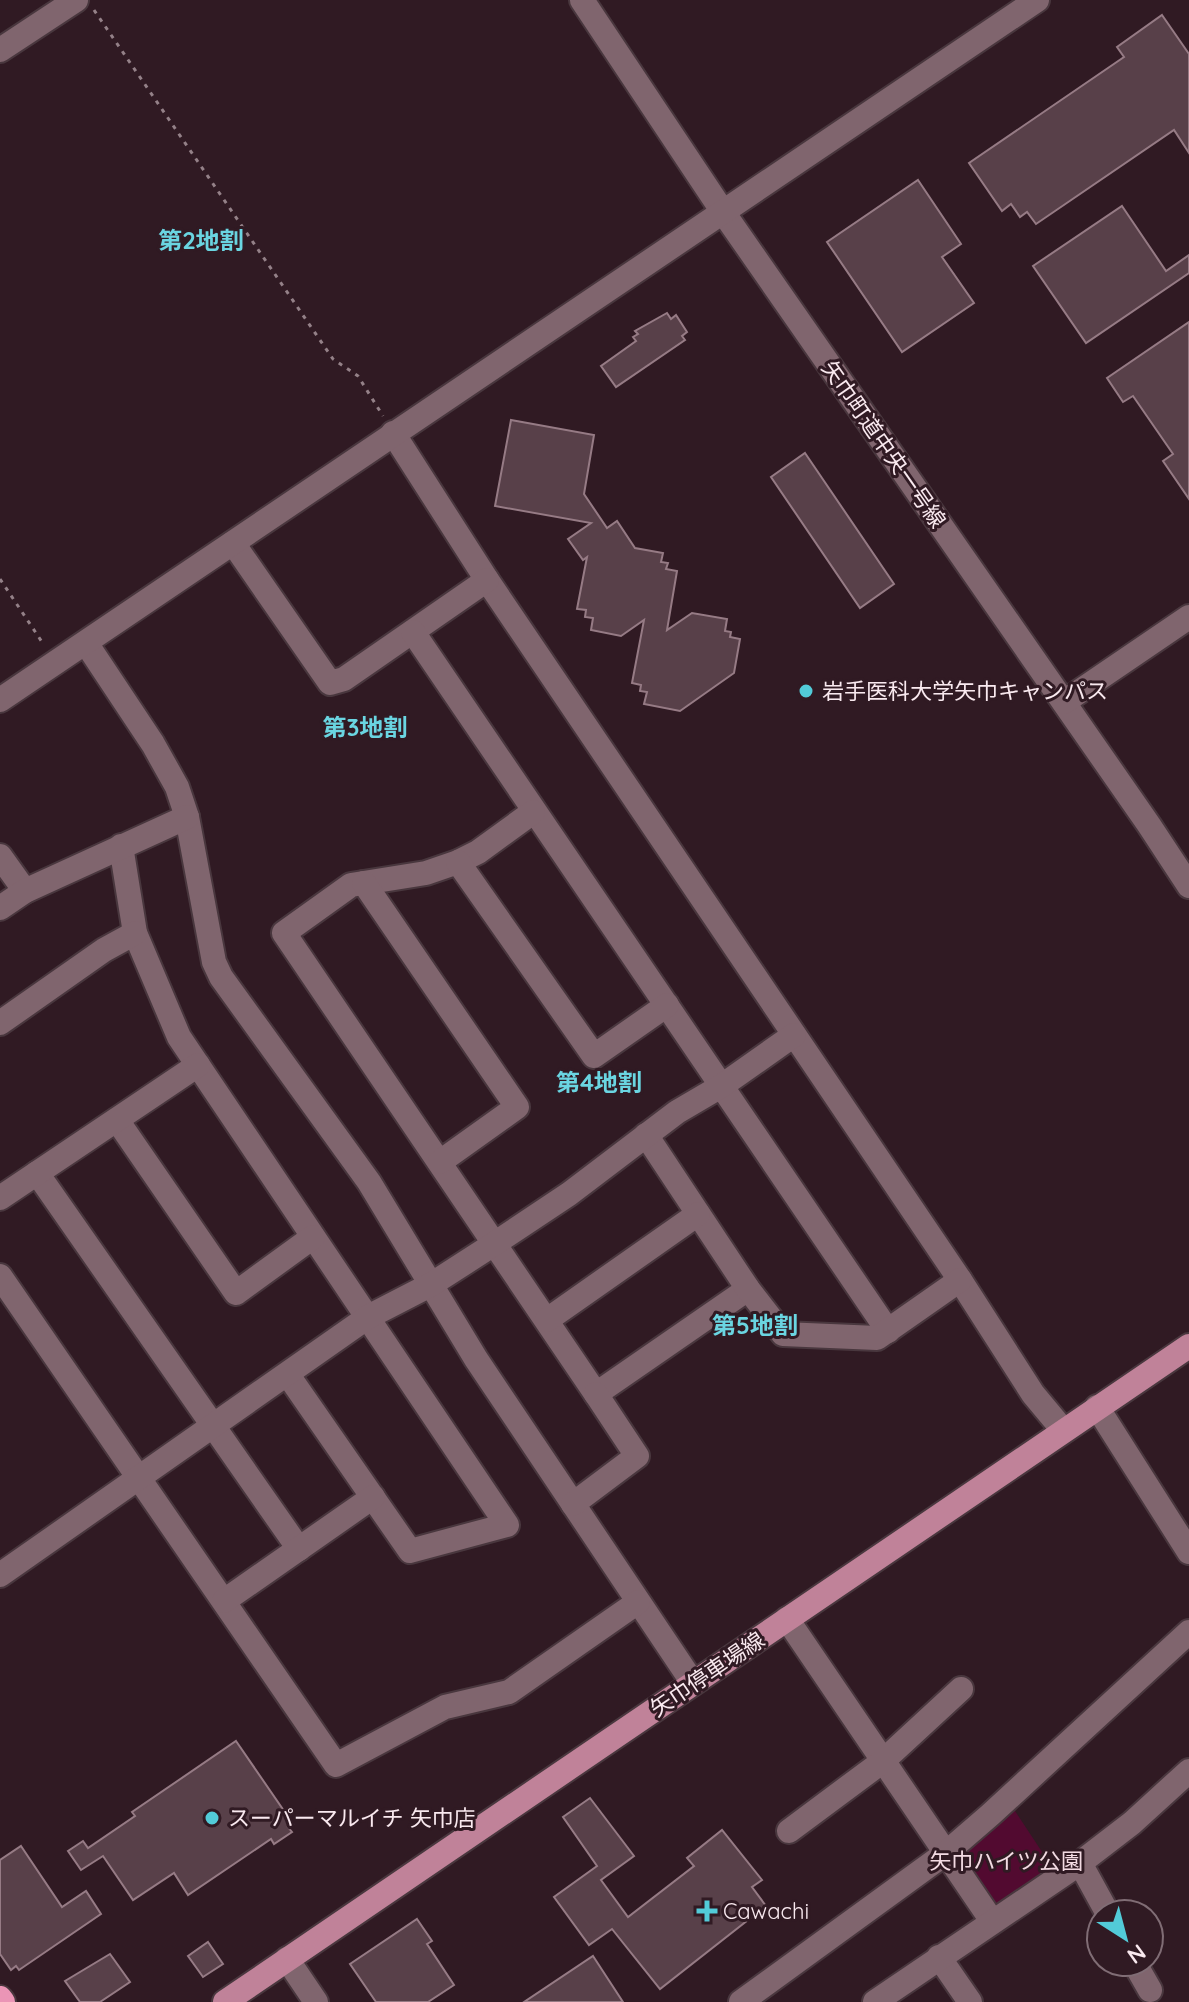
<svg xmlns="http://www.w3.org/2000/svg" width="1189" height="2002" viewBox="0 0 1189 2002" font-family="Quicksand,'Noto Sans JP',sans-serif">
<style>
.green{fill:#520a30}
.building{fill:#584049;stroke:#967b85;stroke-width:2}
.lines{fill:none;stroke-linecap:round;stroke-linejoin:round}
.minor-casing{stroke:#49373e;stroke-width:28}
.major-casing{stroke:#49373e;stroke-width:28}
.highway-casing{stroke:#49373e;stroke-width:28}
.path{stroke:#948188;stroke-width:3;stroke-dasharray:4 6;stroke-linecap:butt}
.minor{stroke:#80656e;stroke-width:24}
.major{stroke:#c08299;stroke-width:24}
.highway{stroke:#eb95b6;stroke-width:24}
.poi-dot{fill:#52cbd8;stroke:#301a23;stroke-width:3}
.labels{text-anchor:middle;stroke-width:6;stroke-linejoin:round;paint-order:stroke}
.street-label{font-size:22px;fill:#f9e9ef;stroke:#301a23}
.poi-label{font-size:22px;fill:#f9e9ef;stroke:#301a23;text-anchor:start}
.park-label{font-size:22px;fill:#f3dbe3;stroke:#301a23}
.neighbourhood-label{font-size:24px;font-weight:bold;fill:#6ad5e1;stroke:#301a23}
</style>
<rect width="100%" height="100%" fill="#301a23"/>
<path class="green" d="M1013 1808 1054 1870 999 1910 957 1852Z"/>
<g class="building">
<path d="M1162 15 1189 54V153L1174 130 1036 224 1027 212 1020 217 1011 204 1002 211 969 163 1124 57 1117 47Z"/>
<path d="M918 180 961 244 942 257 974 303 902 352 827 242Z"/>
<path d="M1122 206 1166 271 1189 255V273L1086 343 1033 266Z"/>
<path d="M667 313 671 319 676 315 687 332 682 336 685 340 616 387 601 366 636 341 633 337 638 334 635 331Z"/>
<path d="M1189 322V499L1163 461 1173 454 1133 396 1123 402 1107 378Z"/>
<path d="M511 420 594 435 584 494 607 528 617 521 635 548 663 553 661 562 668 563 666 569 677 571 667 630 692 613 727 619 725 631 731 632 730 637 740 639 734 673 680 711 644 704 647 692 640 691 641 685 632 683 644 620 621 636 591 630 593 618 585 617 586 610 577 609 587 557 583 560 568 539 591 523 495 506Z"/>
<path d="M805 453 894 584 860 608 771 477Z"/>
<path d="M236 1741 293 1824 288 1827 292 1832 274 1844 271 1839 188 1895 174 1873 133 1900 103 1856 81 1870 68 1851 83 1841 88 1848 135 1816 132 1812Z"/>
<path d="M590 1798 634 1856 601 1880 628 1917 694 1866 687 1858 722 1830 762 1880 752 1887 766 1906 660 1989 612 1929 589 1945 554 1897 597 1866 563 1817Z"/>
<path d="M21 1846 62 1907 86 1891 101 1914 19 1970 16 1966 11 1970 0 1954V1860Z"/>
<path d="M417 1919 432 1941 427 1944 454 1985 428 2002H376L350 1964Z"/>
<path d="M208 1942 223 1964 203 1977 188 1956Z"/>
<path d="M110 1954 130 1982 100 2002H80L65 1981Z"/>
<path d="M593 1956 623 2002H524Z"/>
</g>
<g class="lines">
<defs>
<g id="minor">
<path d="M582 0 723 212 1149 825 1189 886"/>
<path d="M0 50 76 0"/>
<path d="M393 433 487 580 960 1280 1033 1394 1063 1430"/>
<path d="M233 543 330 683 344 679 487 580"/>
<path d="M413 632 888 1331"/>
<path d="M86 643 153 744 177 787 187 817 214 962 221 977 369 1182 476 1359 693 1683"/>
<path d="M0 700 1037 0"/>
<path d="M1064 702 1189 617"/>
<path d="M533 812 478 852 458 862 426 873 351 885 284 933 596 1394 748 1289"/>
<path d="M121 846 135 933 179 1037 507 1525 410 1551 288 1375"/>
<path d="M0 856 25 891"/>
<path d="M458 862 594 1056 667 1005"/>
<path d="M364 883 517 1107 440 1162"/>
<path d="M0 908 25 891 187 817"/>
<path d="M0 1023 104 950 135 933"/>
<path d="M117 1120 236 1293 313 1237"/>
<path d="M646 1135 748 1289 783 1334 877 1338 960 1280"/>
<path d="M37 1173 299 1549"/>
<path d="M0 1198 198 1065"/>
<path d="M0 1276 336 1765 445 1707 509 1692 638 1602"/>
<path d="M547 1320 698 1214"/>
<path d="M1097 1407 1189 1552"/>
<path d="M573 1504 637 1456 596 1394"/>
<path d="M0 1575 368 1317 432 1284 494 1244 569 1194 677 1112 723 1085 794 1035"/>
<path d="M224 1601 373 1497"/>
<path d="M787 1619 992 1921"/>
<path d="M789 1831 883 1761 961 1689"/>
<path d="M1080 1863 1108 1914"/>
<path d="M939 1957 970 2002"/>
<path d="M287 1959 316 2002"/>
<path d="M1134 1962 1150 1990"/>
<path d="M741 2002 946 1853 990 1815 1189 1632"/>
<path d="M875 2002 1080 1863 1132 1823 1189 1771"/>
</g>
<path id="major" d="M225 2002 1189 1346"/>
<path id="highway" d="M0 1998 3 2002"/>
</defs>
<use href="#minor" class="minor-casing"/>
<use href="#major" class="major-casing"/>
<use href="#highway" class="highway-casing"/>
<g class="path">
<path d="M94 10 333 359 358 376 383 416"/>
<path d="M0 579 44 645"/>
</g>
<use href="#minor" class="minor"/>
<use href="#major" class="major"/>
<use href="#highway" class="highway"/>
</g>
<g class="poi-dot">
<circle cx="806" cy="691" r="8"/>
<circle cx="212" cy="1818" r="8"/>
<path d="M703 1899h8v8h8v8h-8v8h-8v-8h-8v-8h8z"/>
</g>
<g class="labels">
<g class="street-label">
<text transform="translate(884 444) rotate(55)" y="8">矢巾町道中央一号線</text>
<text transform="translate(707 1674) rotate(-34)" y="8">矢巾停車場線</text>
</g>
<g class="poi-label">
<text x="822" y="699">岩手医科大学矢巾キャンパス</text>
<text x="228" y="1826">スーパーマルイチ 矢巾店</text>
<text x="723" y="1919">Cawachi</text>
</g>
<g class="park-label">
<text x="1006" y="1869">矢巾ハイツ公園</text>
</g>
<g class="neighbourhood-label">
<text x="201" y="249">第2地割</text>
<text x="365" y="736">第3地割</text>
<text x="599" y="1091">第4地割</text>
<text x="755" y="1334">第5地割</text>
</g>
</g>
<g transform="translate(1125 1938) rotate(144)"><circle r="38" fill="#301a23" stroke="#806d75" stroke-width="2"/>
<path d="M0-6L14 30L0 20L-14 30Z" fill="#52cbd8"/>
<text y="-12" font-size="22" font-weight="bold" text-anchor="middle" fill="#f9e9ef">N</text>
</g>
</svg>
